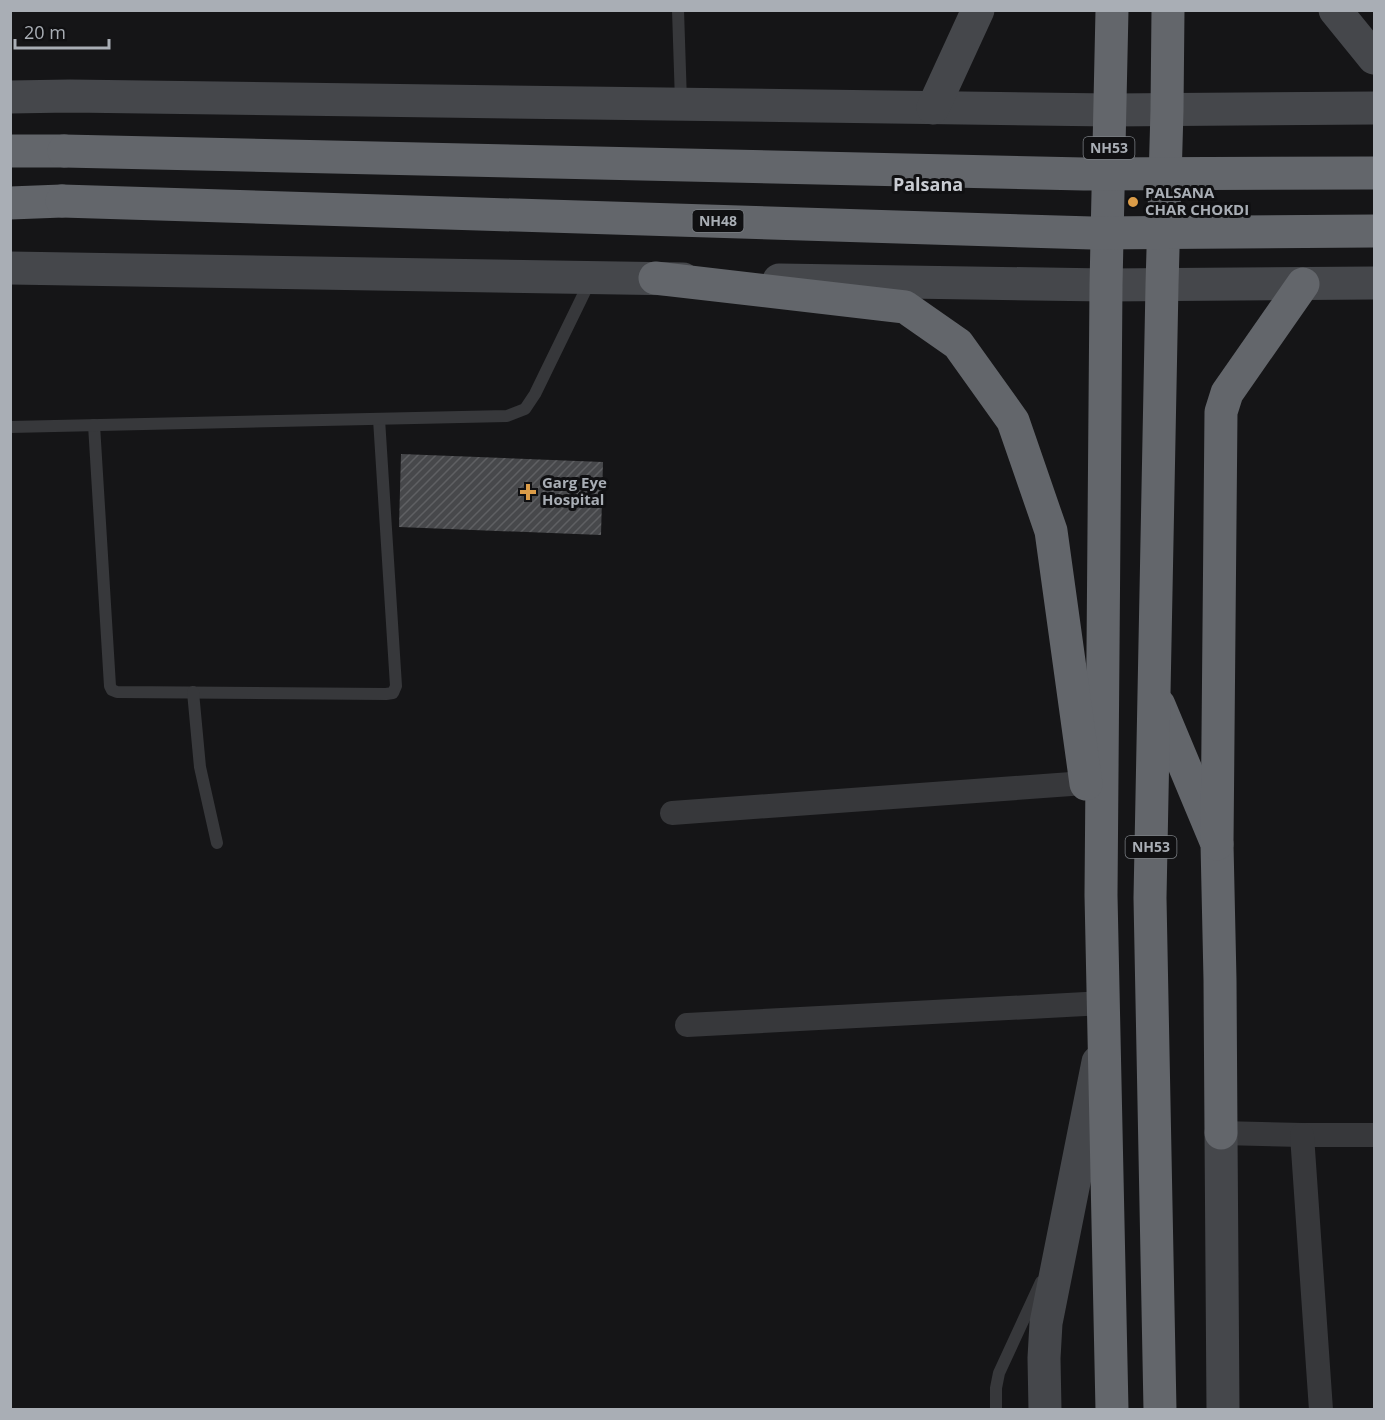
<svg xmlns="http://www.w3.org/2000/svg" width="1385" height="1420" viewBox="0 0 1385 1420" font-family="'Open Sans',sans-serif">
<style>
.building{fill:url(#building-hatch)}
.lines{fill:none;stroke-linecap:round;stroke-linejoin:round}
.lane{stroke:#37383b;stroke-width:12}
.street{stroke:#37383b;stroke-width:24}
.secondary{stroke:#45474b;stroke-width:33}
.highway{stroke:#63666b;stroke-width:33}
.highway-bridge{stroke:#63666b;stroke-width:33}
.poi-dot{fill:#db9c48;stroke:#101012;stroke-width:2}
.labels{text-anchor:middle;stroke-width:6;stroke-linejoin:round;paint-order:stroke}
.shield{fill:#101012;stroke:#7b7f84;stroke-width:1.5}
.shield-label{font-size:14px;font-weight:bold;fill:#a9aeb5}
.poi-label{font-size:15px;font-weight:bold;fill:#a9aeb5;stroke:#101012;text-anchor:start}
.quarter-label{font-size:18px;font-weight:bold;fill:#c9ccd2;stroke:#101012}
</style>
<defs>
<pattern id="building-hatch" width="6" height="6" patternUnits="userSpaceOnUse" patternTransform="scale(1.5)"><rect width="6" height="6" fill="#47484b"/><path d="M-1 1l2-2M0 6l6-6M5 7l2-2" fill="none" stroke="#5f6063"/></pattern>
</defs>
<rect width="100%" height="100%" fill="#151517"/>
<path class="building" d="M401 454 603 462 601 535 399 527Z"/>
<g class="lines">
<g class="lane">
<path d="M678 10 681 102"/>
<path d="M94 425 110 686 112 690 117 692 386 694 393 693 396 686 379 419"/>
<path d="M10 427 507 416 525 409 535 394 590 281"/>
<path d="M193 692 200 767 217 843"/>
<path d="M996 1410V1388L999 1373 1041 1282"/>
</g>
<g class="street">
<path d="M672 813 1085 783"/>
<path d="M687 1025 1104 1003"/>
<path d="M1221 1133 1302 1135H1374"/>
<path d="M1302 1135 1321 1410"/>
</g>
<g class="secondary">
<path d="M1335 10 1374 58"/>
<path d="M10 97 70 96 1110 110 1374 108"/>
<path d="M933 108 978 10"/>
<path d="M10 268 683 279"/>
<path d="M779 280 1106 285 1374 283"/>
<path d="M1221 1133 1223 1410"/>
<path d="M1045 1410 1044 1358 1046 1323 1098 1062"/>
</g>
<g class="highway">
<path d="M1112 10 1106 285 1101 895 1112 1410"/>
<path d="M10 151H64"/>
<path d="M10 203 62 201"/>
<path d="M655 278 905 307 958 344 1013 421 1051 531 1086 784"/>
<path d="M1159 705 1217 844 1220 980 1221 1133"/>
<path d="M1217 844 1221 412 1227 393 1303 284"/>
<path d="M1160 1410 1150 898 1162 285 1167 110 1168 10"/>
</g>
<g class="highway-bridge">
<path d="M64 151 1084 174 1374 173"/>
<path d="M62 201 1092 233 1374 231"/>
</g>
</g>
<g class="poi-dot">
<circle cx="1133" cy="202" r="6"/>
<path d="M525 483h6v6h6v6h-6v6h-6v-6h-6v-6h6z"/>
</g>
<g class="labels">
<g class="shield">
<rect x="1083.5" y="137" width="51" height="22" rx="4.5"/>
<rect x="692.5" y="210" width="51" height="22" rx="4.5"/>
<rect x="1125.5" y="836" width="51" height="22" rx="4.5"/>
</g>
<g class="shield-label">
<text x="1109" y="153">NH53</text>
<text x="718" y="226">NH48</text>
<text x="1151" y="852">NH53</text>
</g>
<g class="poi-label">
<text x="1145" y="198">PALSANA<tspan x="1145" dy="17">CHAR CHOKDI</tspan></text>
<text x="542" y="488">Garg Eye<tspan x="542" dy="17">Hospital</tspan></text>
</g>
<g class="quarter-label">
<text x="928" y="191">Palsana</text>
</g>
</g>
<rect width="1385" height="1420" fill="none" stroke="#a9aeb5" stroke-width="24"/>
<path d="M15 39v9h94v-9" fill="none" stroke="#a9aeb5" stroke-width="3"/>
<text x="24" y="39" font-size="18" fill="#a9aeb5" stroke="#101012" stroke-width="4.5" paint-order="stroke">20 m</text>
</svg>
